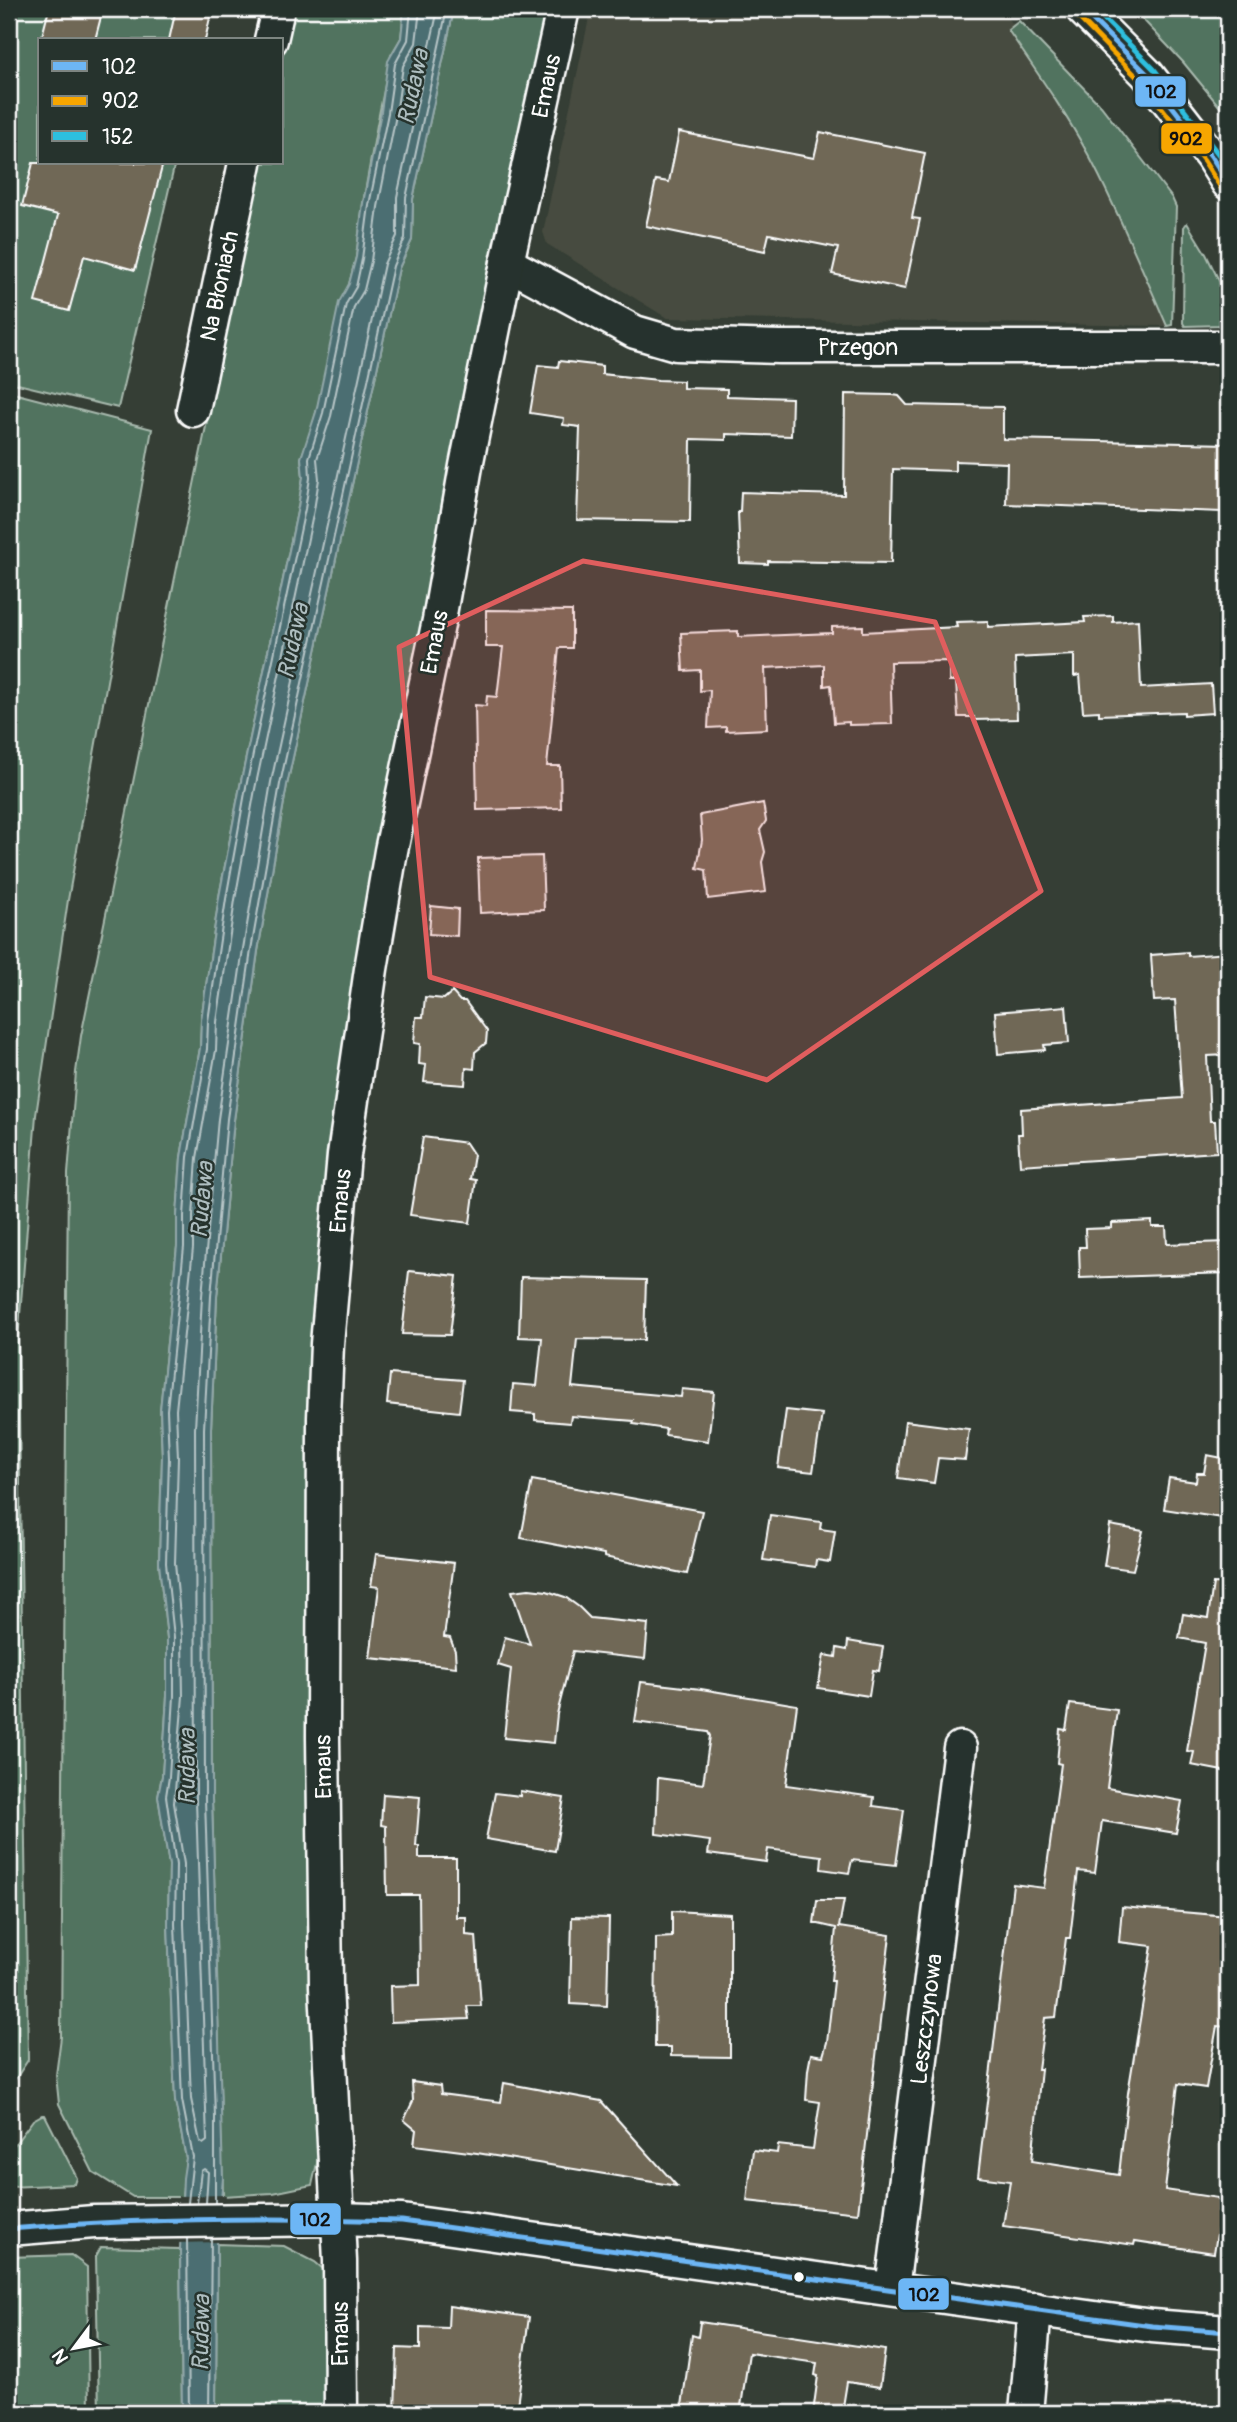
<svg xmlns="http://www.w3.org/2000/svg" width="1237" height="2422" viewBox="0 0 1237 2422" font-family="Pangolin,sans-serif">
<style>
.built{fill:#464b3f}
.green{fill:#51735e;stroke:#a8b9ae;stroke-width:2}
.water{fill:#4b6e72;stroke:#93a8aa;stroke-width:2}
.pier{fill:#353e35}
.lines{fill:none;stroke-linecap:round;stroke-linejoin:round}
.shore{stroke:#b7c5c7;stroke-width:2}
.building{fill:#6f6857;stroke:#fff;stroke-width:2}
.minor-casing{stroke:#fff;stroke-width:37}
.minor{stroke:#26332d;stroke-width:32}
.bus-1-casing{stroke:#26332d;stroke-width:10}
.bus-2-casing{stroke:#26332d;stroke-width:10}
.bus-3-casing{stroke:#26332d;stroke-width:10}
.bus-1{stroke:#6db6f5;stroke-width:5}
.bus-2{stroke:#f7a600;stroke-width:5}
.bus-3{stroke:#2dbfdf;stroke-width:5}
.marked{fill:#e05e5e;fill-opacity:0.2;stroke:#e05e5e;stroke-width:5;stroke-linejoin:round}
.bus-dot{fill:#fff;stroke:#26332d;stroke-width:2.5}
.labels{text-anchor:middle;stroke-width:5;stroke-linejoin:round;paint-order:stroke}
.street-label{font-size:23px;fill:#fff;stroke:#26332d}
.water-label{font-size:24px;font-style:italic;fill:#aebec0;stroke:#26332d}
.line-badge{stroke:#26332d;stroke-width:2.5}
.pale-badge-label{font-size:19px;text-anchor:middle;font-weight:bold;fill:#111}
</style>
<rect width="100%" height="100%" fill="#353e35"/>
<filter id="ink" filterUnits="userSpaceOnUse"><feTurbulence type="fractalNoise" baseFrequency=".0143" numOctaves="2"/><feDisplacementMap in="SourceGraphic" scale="14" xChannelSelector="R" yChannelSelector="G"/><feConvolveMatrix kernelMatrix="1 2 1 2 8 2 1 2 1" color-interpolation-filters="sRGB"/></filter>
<g filter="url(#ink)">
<path class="built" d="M591 9H998L1014 25 1008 30 1043 81 1088 155 1132 244 1167 326 667 318 547 244 543 232Z"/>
<g class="green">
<path d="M9 9H212L205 40H40V163H175L118 408 9 382Z"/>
<path d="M292 9H404L401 38 391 55 377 125 363 203 356 257 311 432 301 458 303 477 298 507 240 786 219 897 201 1020 200 1048 181 1157 177 1216V1246L160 1410 162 1457 159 1563 167 1638V1696L162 1776 158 1796 169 1865 168 1924 175 2101 186 2158 182 2197H133L93 2172 59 2104 56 2075 61 2037 68 1174 76 1072 81 1036 260 163H282V58Z"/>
<path d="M454 9H552L339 1109 324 2133 312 2185 273 2193 223 2196 212 1799 211 1429 217 1297 234 1120 258 951 287 785 399 268 412 240 413 199Z"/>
<path d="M1133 9H1228V117L1183 62Z"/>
<path d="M1019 21 1101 106 1172 198 1176 207 1172 325 1167 326C1142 269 1118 211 1089 156 1065 112 1036 71 1008 30Z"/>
<path d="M1187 223 1206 254 1228 299V323L1221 325 1185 326 1183 323 1184 227Z"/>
<path d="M9 392 152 429 68 900 36 1115 18 1340 28 2060 9 2089Z"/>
<path d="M42 2115H45L77 2178 75 2184 9 2187V2152L33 2120Z"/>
<path d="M217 2244 284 2246 315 2262 330 2275V2413H216Z"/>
<path d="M101 2247 180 2249 182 2413H99L96 2256Z"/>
<path d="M71 2255 87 2267 89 2413H9V2257Z"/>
</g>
<path class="water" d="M404 9H454L413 199 412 240 399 268 287 785 258 951 234 1120 217 1297 211 1429 212 1799 223 2178 217 2244 216 2413H182L180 2249 183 2178 186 2158 175 2101 168 1924 169 1865 158 1796 162 1776 167 1696V1638L159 1563 162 1457 160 1410 177 1246V1216L181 1157 200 1048 201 1020 219 897 240 786 298 507 303 477 301 458 316 412 339 302 349 284 356 257 363 203 381 112 388 61 401 38Z"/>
<path class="pier" d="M226 2195 221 2242 176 2243 178 2196Z"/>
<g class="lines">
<g class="shore">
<path d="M420 9 416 43 403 66 396 115 378 207 371 261 364 290 354 307 331 416 317 459 319 479 314 510 255 789 235 900 217 1022 216 1050 197 1158 193 1216V1248L176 1410 178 1458 175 1563 182 1637 183 1696 174 1803 184 1864V1924L191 2099 200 2142 203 2144 207 2141 196 1800 195 1429 202 1296 218 1119 243 949 271 782 384 264 397 236V197L438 9"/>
<path d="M188 2203 193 2157 182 2100 175 1924 176 1865 166 1796 169 1777 174 1696V1637L166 1563 169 1458 167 1410 184 1247V1216L188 1157 207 1049 208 1021 226 899 246 787 305 509 310 478 309 458 323 413 346 304 356 287 362 259 369 205 388 113 395 64 408 40 411 9"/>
<path d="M197 2203 201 2171 204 2169 208 2172 206 2203"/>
<path d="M215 2203V2117L205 1799 204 1429 211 1296 227 1119 251 950 280 784 393 266 405 238 406 198 447 9"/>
<path d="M187 2238 189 2413"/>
<path d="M209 2413 211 2238"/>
</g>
</g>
<g class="building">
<path d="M49 9H103L95 40H41Z"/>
<path d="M176 9H212L205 40H169Z"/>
<path d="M679 132 814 158 820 132 925 153 912 218 920 219 905 289 832 274 838 248 769 234 765 251 646 226 656 180 669 182Z"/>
<path d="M33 163H163L135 270 84 256 69 311 35 302 58 215 22 206Z"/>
<path d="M559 361 602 366V374L658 380 683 381V388L727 389V396L792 398 791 436 726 434V440L691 439 690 522 577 520 580 427 563 425 564 418 530 413 538 365 558 367Z"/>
<path d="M845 394 893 395 899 396 907 405 1003 407V439L1228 444V478L1223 493 1222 512 1006 504 1007 463 955 461V471L893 469 891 563 768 561V564L740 563 738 512H740L741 492 844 495Z"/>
<path d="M486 610 572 611V648H559L547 766H560L561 808 477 810 475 705 486 706 487 696 497 697 503 647H486Z"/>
<path d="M1113 616V622L1138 620 1141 688 1211 684 1213 713 1184 715V712L1099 715V711L1083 712 1080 675 1074 676V655L1015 658 1017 719 974 720V717H958L956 681H949V661L890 662 892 724 849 725V722L834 723 831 685 824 686V665L765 668 767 729 726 731V727L708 728 710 690 700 691V670L683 671 681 633 738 631V637L832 633V627L863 626V632L957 627 956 622 988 621V627L1085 622 1084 617Z"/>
<path d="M763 803 766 821 760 830 765 852 762 862 766 892 708 899 706 870 697 868 702 840 700 815Z"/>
<path d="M542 856 544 910 480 913 478 858Z"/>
<path d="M431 906 458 909 457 936 429 934Z"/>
<path d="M1188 952V956L1228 953V1055L1207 1056 1210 1121H1215L1217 1152 1020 1165 1018 1134H1022L1021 1109 1182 1098 1175 1000 1154 1001 1151 955Z"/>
<path d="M452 992 460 1001H465L487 1031 486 1043 475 1052 474 1069 466 1068 465 1085 424 1082 426 1065 419 1064 420 1044 414 1043 416 1017H423L425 997 444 999Z"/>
<path d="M1066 1006 1069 1043 1044 1045 1045 1050 998 1054 995 1012Z"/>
<path d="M423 1137 466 1143 474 1155 470 1179 476 1180 470 1223 410 1215Z"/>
<path d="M1152 1221V1227H1166L1167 1244 1228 1242V1273L1080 1278 1079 1247H1086L1085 1229 1112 1228V1223Z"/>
<path d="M409 1271 457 1276 450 1335 402 1334Z"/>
<path d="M521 1277 646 1280 644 1340 577 1339 572 1387 681 1397 682 1389 714 1392 708 1441 665 1435 666 1429 633 1424 634 1421 571 1416 570 1423 535 1420V1414L511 1412 513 1384 537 1386 542 1338 519 1337Z"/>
<path d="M390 1374 463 1380 459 1412 387 1404Z"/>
<path d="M786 1410 822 1414 813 1472 778 1468Z"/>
<path d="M905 1421 969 1429 965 1460 938 1458 934 1483 898 1478Z"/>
<path d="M1207 1455 1228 1459V1519L1164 1509 1169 1478 1196 1482 1197 1473H1204Z"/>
<path d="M532 1480 702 1511 687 1574 604 1557V1554L521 1538Z"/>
<path d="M770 1515 821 1522 820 1529 835 1531 830 1562 816 1560 815 1567 763 1560Z"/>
<path d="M1110 1525 1143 1531 1133 1570 1104 1566Z"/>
<path d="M376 1554 454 1563 444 1637 450 1638 455 1651 456 1667 370 1658 379 1587 371 1586Z"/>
<path d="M1213 1583 1228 1584V1772L1191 1765 1194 1752 1187 1751 1205 1643 1179 1638 1183 1614 1208 1618Z"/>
<path d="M529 1589 547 1591 565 1597 579 1607 590 1618 648 1624 645 1659 573 1651 557 1714 554 1743 504 1738 511 1669 498 1665 505 1637 530 1644 512 1591Z"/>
<path d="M848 1641 883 1647 879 1671 873 1670 869 1696 818 1688 824 1655 836 1657 837 1648 847 1650Z"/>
<path d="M641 1682 701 1689 797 1705 786 1785 874 1797 873 1806 904 1810 896 1865 852 1860 849 1873 821 1869 822 1856 768 1849 766 1862 708 1854 710 1841 656 1834 658 1778 703 1784 710 1736 708 1732 635 1722Z"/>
<path d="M1070 1704 1117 1710 1107 1788 1182 1801 1176 1833 1102 1821 1095 1873 1078 1871 1070 1938H1066L1056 2017 1045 2018 1038 2069H1041L1032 2161 1119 2175 1128 2093 1152 1946 1119 1942 1122 1907 1228 1916V2009L1226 2027 1217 2026 1206 2088 1178 2084 1165 2190 1218 2198V2228L1214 2253 1135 2241 1134 2245 1003 2226 1010 2181 978 2177 1013 1884 1044 1888 1061 1764 1057 1763 1060 1729 1066 1730Z"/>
<path d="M520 1791 564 1798 555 1851 486 1839 495 1793 520 1796Z"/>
<path d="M383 1794 420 1797 416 1846H419V1858H456V1917H466V1935L476 1936 481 2006H467L469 2019 391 2022 390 1986 420 1985 419 1895H387L386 1826 381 1825Z"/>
<path d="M817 1900H844L839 1927 890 1935 858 2213 747 2201 753 2150 777 2153 778 2145 813 2149 820 2102 806 2100 808 2070 811 2054 823 2056 827 2042 834 1981H831L836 1928 814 1923Z"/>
<path d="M672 1911 730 1914V2057L671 2056V2047H655L656 1938 672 1937Z"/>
<path d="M572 1917 609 1918 607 2006 570 2004Z"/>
<path d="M412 2082 440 2086 441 2094 501 2102 504 2083 601 2101 677 2186 477 2153 414 2145 416 2130 404 2120 413 2101Z"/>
<path d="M449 2306 529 2317 516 2413H395L397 2348 420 2349V2327L448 2328Z"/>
<path d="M700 2322 885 2350 880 2387 847 2382 842 2413H813L818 2376 815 2375 817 2363 749 2353 740 2413H681L692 2335 698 2337Z"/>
</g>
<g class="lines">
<defs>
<g id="minor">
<path d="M1082 9 1147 74 1211 156 1228 183"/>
<path d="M271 40 278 9"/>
<path d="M507 263 635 332 676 344 779 347H1228"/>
<path d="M193 410 245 163"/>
<path d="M9 2229 94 2222 338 2219 402 2221 1152 2326 1228 2332"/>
<path d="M892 2289 960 1748"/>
<path d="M341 2413 340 2261 326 1986 323 1737 324 1418 327 1344 344 1155 371 969 391 851 439 620 466 466 507 263 563 9"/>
<path d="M1026 2413 1035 2309"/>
</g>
</defs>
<use href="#minor" class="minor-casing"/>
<use href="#minor" class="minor"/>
<defs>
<g id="bus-1">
<path d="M1082 9 1147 74 1211 156 1228 183"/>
<path d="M9 2229C139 2218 271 2217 402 2221L1152 2326 1228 2332"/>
</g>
<path id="bus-2" d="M1076 15 1140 80 1204 161 1221 188"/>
<path id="bus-3" d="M1094 9 1154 69 1228 167"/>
</defs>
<use href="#bus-1" class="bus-1-casing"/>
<use href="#bus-2" class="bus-2-casing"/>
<use href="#bus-3" class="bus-3-casing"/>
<use href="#bus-1" class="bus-1"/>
<use href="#bus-2" class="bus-2"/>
<use href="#bus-3" class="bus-3"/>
</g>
</g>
<path class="marked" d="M583 561 935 622 1041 891 767 1080 430 977 399 647Z"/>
<circle class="bus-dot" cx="799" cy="2277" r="6"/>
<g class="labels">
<g class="street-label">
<text transform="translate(546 86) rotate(-78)" y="8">Emaus</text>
<text transform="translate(219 286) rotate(-78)" y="8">Na Błoniach</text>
<text x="858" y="355">Przegon</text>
<text transform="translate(434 642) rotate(-79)" y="8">Emaus</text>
<text transform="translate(340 1201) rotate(-85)" y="8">Emaus</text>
<text transform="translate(323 1767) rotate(-91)" y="8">Emaus</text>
<text transform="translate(926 2019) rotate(-83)" y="8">Leszczynowa</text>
<text transform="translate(340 2334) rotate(-90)" y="8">Emaus</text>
</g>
<g class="water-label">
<text transform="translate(413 87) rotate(-78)" y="8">Rudawa</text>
<text transform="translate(293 641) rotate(-78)" y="8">Rudawa</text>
<text transform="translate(202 1200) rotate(-85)" y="8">Rudawa</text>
<text transform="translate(187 1767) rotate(-90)" y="8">Rudawa</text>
<text transform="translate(201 2333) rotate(-89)" y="8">Rudawa</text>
</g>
</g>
<g class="line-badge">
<rect x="1134" y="75" width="53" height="33" rx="7" fill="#6db6f5"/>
<rect x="1160" y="122" width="53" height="33" rx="7" fill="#f7a600"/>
<rect x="289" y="2202" width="53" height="34" rx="7" fill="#6db6f5"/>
<rect x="897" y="2277" width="53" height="34" rx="7" fill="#6db6f5"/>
</g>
<g class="pale-badge-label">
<text x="1161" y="98">102</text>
<text x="1186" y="145">902</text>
<text x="315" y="2226">102</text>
<text x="924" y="2301">102</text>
</g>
<rect width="1237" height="2422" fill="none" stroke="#26332d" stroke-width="35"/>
<rect x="18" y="18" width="1202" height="2387" fill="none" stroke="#fff" stroke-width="2.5" filter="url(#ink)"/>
<rect x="38" y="38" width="245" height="126" fill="#26332d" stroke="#7d8581" stroke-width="2"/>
<rect x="52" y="61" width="35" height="10" fill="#6db6f5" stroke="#7d8581" stroke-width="2"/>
<text x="102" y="74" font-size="21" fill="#ffffff">102</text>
<rect x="52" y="96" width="35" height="10" fill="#f7a600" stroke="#7d8581" stroke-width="2"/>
<text x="102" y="108" font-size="21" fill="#ffffff">902</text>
<rect x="52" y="131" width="35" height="10" fill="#2dbfdf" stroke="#7d8581" stroke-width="2"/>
<text x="102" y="144" font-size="21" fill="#ffffff">152</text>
<g transform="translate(74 2348) rotate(238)" stroke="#26332d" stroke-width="5" paint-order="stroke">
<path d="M0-5L12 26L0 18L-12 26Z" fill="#ffffff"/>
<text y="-10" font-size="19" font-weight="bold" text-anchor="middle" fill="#ffffff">N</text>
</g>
</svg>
